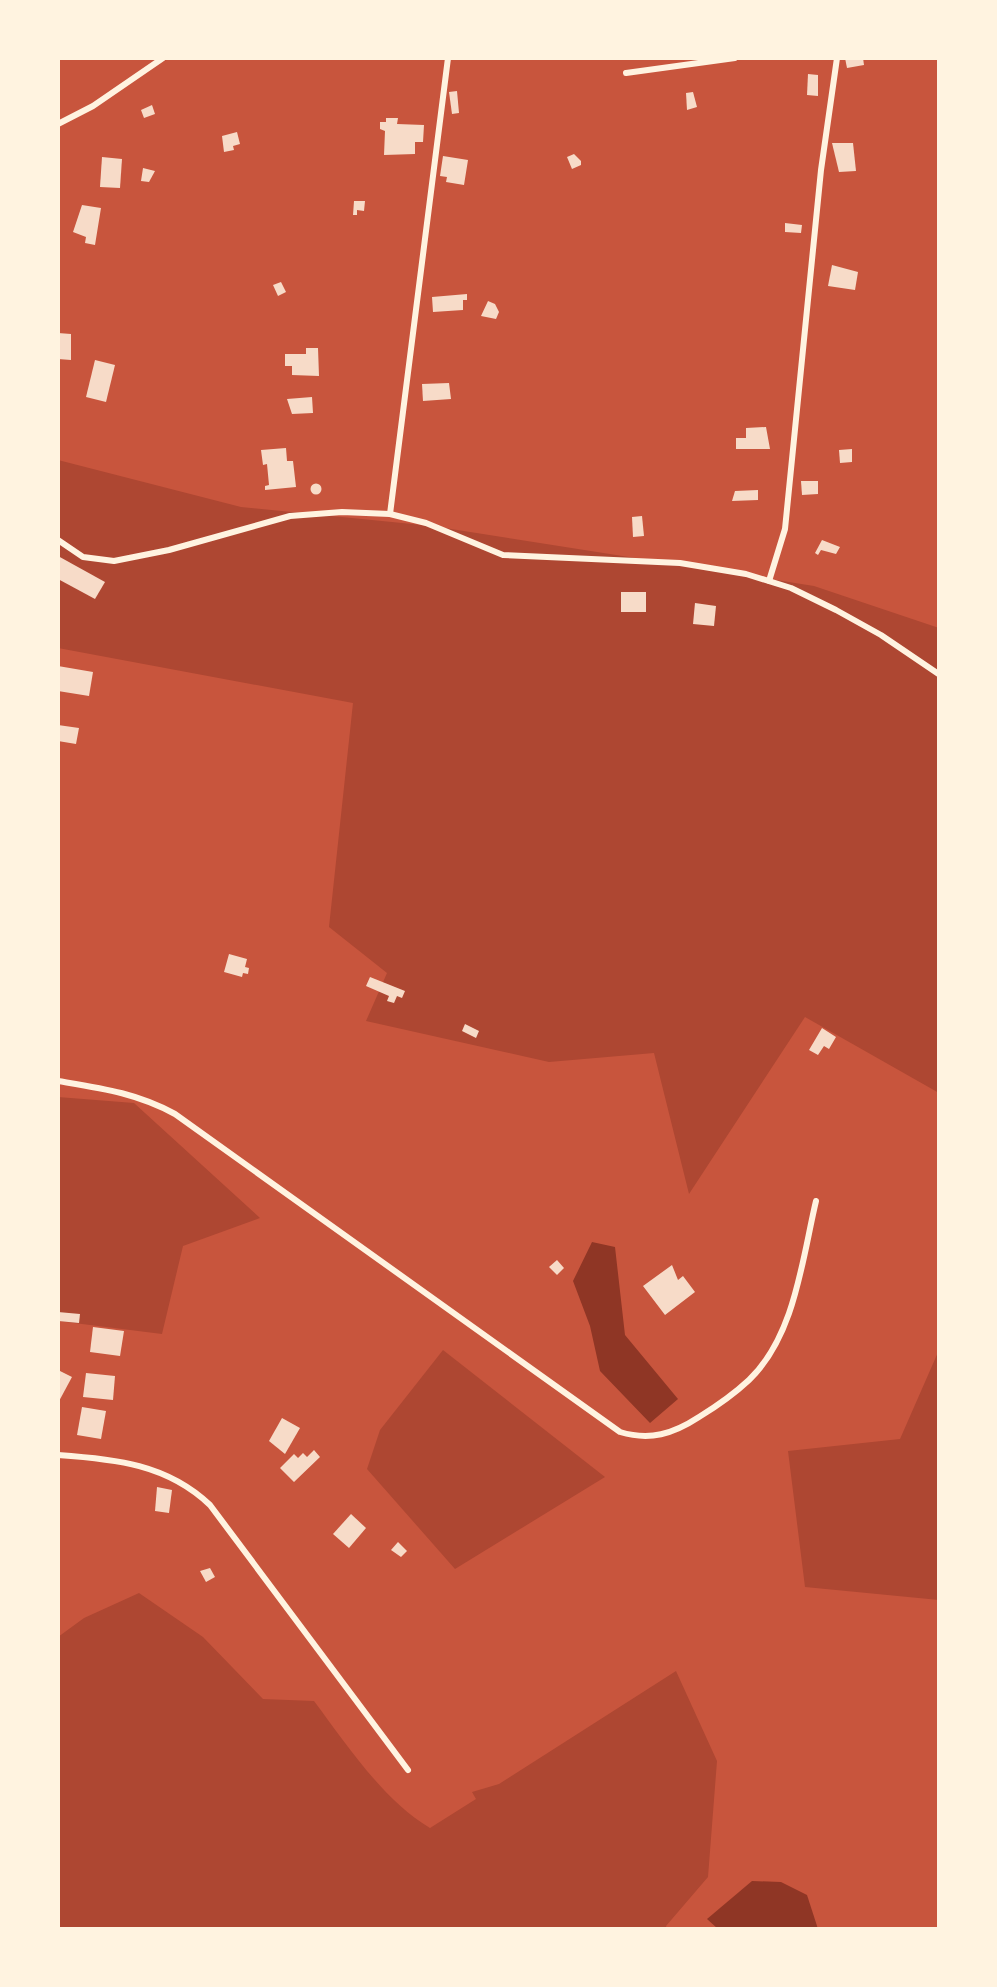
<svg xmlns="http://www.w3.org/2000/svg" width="997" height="1987" viewBox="0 0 997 1987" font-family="'Work Sans',sans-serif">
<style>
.green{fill:#ae4732}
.water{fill:#8f3625}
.building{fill:#f7dbc8}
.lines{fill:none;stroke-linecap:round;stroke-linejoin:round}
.minor{stroke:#fff3e0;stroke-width:6}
</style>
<rect width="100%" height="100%" fill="#c8553d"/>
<g class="green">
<path d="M58 460 241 507 432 526 814 586 939 628V1093L805 1017 689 1194 654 1053 549 1062 366 1021 387 973 329 927 353 703 58 648Z"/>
<path d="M58 1097 134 1103 260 1218 183 1246 162 1334 58 1321Z"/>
<path d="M443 1350 605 1477 455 1569 367 1469 380 1430Z"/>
<path d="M939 1350V1600L805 1587 788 1451 900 1439Z"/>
<path d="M139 1593 203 1637 263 1699 314 1701C347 1745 383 1800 430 1828L476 1799 472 1792 499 1784 676 1671 717 1761 708 1877 666 1926 667 1929H58V1637L84 1618Z"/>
</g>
<g class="water">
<path d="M592 1242 615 1247 625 1335 678 1399 650 1423 600 1371 590 1326 573 1281Z"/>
<path d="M752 1881 781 1882 807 1895 818 1929H718L707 1919Z"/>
</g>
<g class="building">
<path d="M845 58H863L864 65 847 68Z"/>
<path d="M808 74 818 75V96L807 95Z"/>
<path d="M457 91 459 113 452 114 449 92Z"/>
<path d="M693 92 697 107 687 110 686 93Z"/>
<path d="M152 105 155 114 144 118 141 110Z"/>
<path d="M386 118H398L397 124 424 125 423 142H415V154L384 155 385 131 380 129V122H386Z"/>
<path d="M237 132 240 144 233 146 234 150 224 152 222 136Z"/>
<path d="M832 143H853L856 171 839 172Z"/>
<path d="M574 154 581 161V165L572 169 567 157Z"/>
<path d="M443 156 468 160 464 185 446 182 447 177 440 176Z"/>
<path d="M102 157 122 159 120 188 100 187Z"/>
<path d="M143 168 155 171 149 182 141 181Z"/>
<path d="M354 201H365L364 211 357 210V215H353Z"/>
<path d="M82 205 101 208 95 245 85 243 86 237 73 232Z"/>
<path d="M785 223 802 225 801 233 785 232Z"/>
<path d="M832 265 858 272 855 290 828 286Z"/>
<path d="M281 282 286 292 278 296 273 285Z"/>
<path d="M467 294V300H463V310L433 312 432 297Z"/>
<path d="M488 301 495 304 499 312 496 319 481 316Z"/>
<path d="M58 333 71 334V360L58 359Z"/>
<path d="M306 348H318L319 376 292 375V366H285V354H306Z"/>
<path d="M95 360 115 365 106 402 86 397Z"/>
<path d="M449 383 451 399 423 401 422 384Z"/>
<path d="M312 397 313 413 292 414 287 399Z"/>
<path d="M766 427 770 449H736V438H746V428Z"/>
<path d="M286 448 287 461H293L296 487 265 490V486L269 485 267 464 263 465 261 450Z"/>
<path d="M852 449V462L840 463 839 450Z"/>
<path d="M801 481H818V494L802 495Z"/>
<circle cx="316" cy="489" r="5.5"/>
<path d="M758 490V500L732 501 735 491Z"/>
<path d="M642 516 644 536 633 537 632 517Z"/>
<path d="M822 540 840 547 836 554 821 550 818 555 815 553Z"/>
<path d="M58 556 105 582 95 599 58 579Z"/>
<rect x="621" y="592" width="25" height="20"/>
<path d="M695 603 716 606 714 626 693 624Z"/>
<path d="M58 666 93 672 89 696 58 691Z"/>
<path d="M58 725 79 728 76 744 58 741Z"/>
<path d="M229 954 247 959 245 967 249 968 248 974 243 973 242 977 224 972Z"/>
<path d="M370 977 405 991 402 998 397 996 394 1003 387 1001 389 996 366 986Z"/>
<path d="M465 1024 479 1031 476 1038 462 1031Z"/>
<path d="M822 1028 836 1037 829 1049 824 1046 818 1055 809 1050Z"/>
<path d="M557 1260 564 1268 557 1275 549 1267Z"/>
<path d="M672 1265 678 1280 683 1276 695 1292 665 1315 643 1286Z"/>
<path d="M58 1312 80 1314 79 1323 58 1321Z"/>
<path d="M93 1327 124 1331 120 1356 90 1352Z"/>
<path d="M58 1370 72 1377 58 1403Z"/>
<path d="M86 1373 115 1376 113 1400 83 1397Z"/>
<path d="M82 1407 106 1411 101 1439 77 1435Z"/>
<path d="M282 1418 300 1428 285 1454 269 1441Z"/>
<path d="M314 1450 320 1457 294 1482 280 1468 294 1454 298 1458 303 1453 307 1457Z"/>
<path d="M157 1487 172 1490 169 1513 155 1511Z"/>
<path d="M351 1514 366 1528 349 1548 333 1534Z"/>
<path d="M398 1542 407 1551 401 1557 391 1550Z"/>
<path d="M210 1568 215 1577 206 1582 200 1571Z"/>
</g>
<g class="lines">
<g class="minor">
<path d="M626 73 735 58"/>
<path d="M58 124 93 106 163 58"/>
<path d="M390 514 448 58"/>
<path d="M58 540 83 557 114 561 169 550 290 516 342 512 390 514 426 523 503 555 680 563 746 574 791 588 836 610 881 635 940 675"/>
<path d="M769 581 785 529 821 170 837 58"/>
<path d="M58 1081C100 1088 137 1093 175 1114L620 1432C650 1441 673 1434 699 1417 717 1406 734 1394 749 1380 795 1336 802 1260 816 1201"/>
<path d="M58 1455C115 1459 167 1464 210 1505L408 1770"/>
</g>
</g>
<rect width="997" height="1987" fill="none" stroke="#fff3e0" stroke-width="120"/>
</svg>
